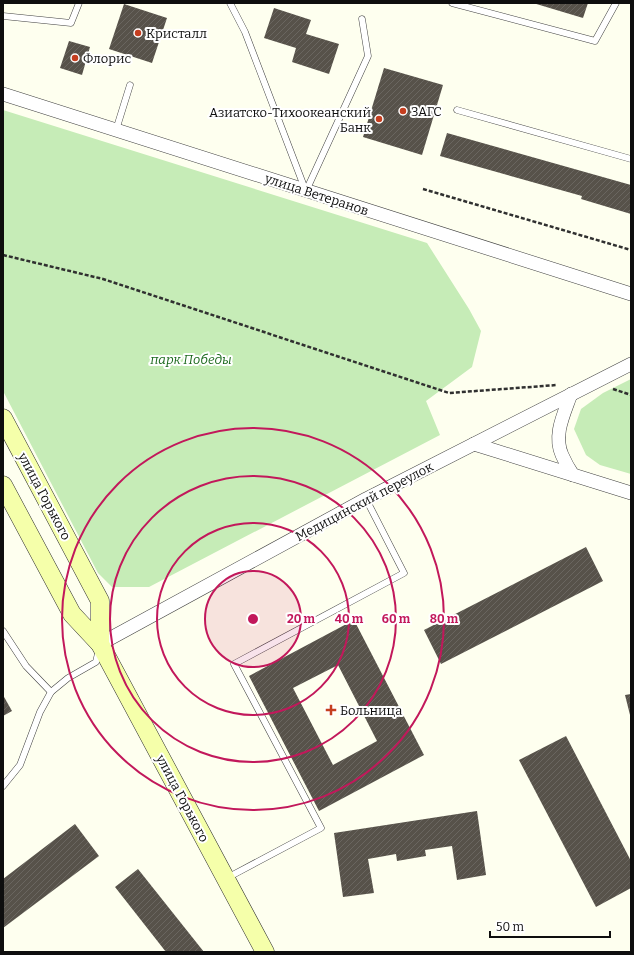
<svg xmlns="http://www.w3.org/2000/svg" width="634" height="955" viewBox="0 0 634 955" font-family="Bitter,serif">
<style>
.park{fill:#c6ecb7}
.building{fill:url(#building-hatch);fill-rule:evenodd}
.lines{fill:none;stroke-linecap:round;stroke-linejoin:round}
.service-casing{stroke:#414141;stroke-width:7}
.minor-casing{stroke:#414141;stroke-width:14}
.secondary-casing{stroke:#303030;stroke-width:19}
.path{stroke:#303030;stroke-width:2.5;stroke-dasharray:4 2;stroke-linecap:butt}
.service{stroke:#fff;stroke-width:6}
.minor{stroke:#fff;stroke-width:13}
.secondary{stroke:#f5ffaa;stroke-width:18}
.ring{fill:none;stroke:#c2185b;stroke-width:2}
.poi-dot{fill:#c53e1f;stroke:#fff;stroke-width:1.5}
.labels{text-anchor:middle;stroke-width:4;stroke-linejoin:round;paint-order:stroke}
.poi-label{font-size:13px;fill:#0e0e0e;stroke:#fff;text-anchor:start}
.street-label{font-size:13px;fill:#0e0e0e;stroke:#fff}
.park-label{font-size:13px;font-style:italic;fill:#1b691d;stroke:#fff}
.centre{fill:#c2185b;stroke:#fff;stroke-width:2}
.ring-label{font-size:12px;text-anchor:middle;font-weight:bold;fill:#c2185b;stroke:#fff;stroke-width:4;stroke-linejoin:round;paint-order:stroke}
</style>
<defs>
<pattern id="building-hatch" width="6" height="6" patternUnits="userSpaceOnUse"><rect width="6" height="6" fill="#57524a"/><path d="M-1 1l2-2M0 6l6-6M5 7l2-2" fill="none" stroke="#6a6660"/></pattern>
</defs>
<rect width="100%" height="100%" fill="#feffef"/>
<g class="park">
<path d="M3 110 427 243 469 309 481 331 472 367 426 401 440 435 149 587H112L98 573 3 391Z"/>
<path d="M631 379V474L600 465 586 455 574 429 581 409 603 393Z"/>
</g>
<g class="building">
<path d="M533 3H588L583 18Z"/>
<path d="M124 4 167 18 152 63 109 49Z"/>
<path d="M274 8 311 20 306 34 339 44 329 74 292 62 296 48 264 38Z"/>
<path d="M69 41 90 47 82 75 60 68Z"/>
<path d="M384 68 443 85 422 155 363 137Z"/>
<path d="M447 133 631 185V214L581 199 582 196 440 156Z"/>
<path d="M586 547 603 581 441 664 424 630Z"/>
<path d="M354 620 424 755 319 811 249 676ZM338 665 377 741 333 765 293 688Z"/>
<path d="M631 694V715H630L625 695Z"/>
<path d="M3 695 12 711 3 716Z"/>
<path d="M566 736 631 861V888L596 907 519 760Z"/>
<path d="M477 811 486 875 457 880 452 846 425 850 426 856 397 861 396 854 368 859 374 893 343 897 334 833Z"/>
<path d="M75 824 99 856 3 928V879Z"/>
<path d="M138 869 204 952H166L115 887Z"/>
</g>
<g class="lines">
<defs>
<g id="service">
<path d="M230 3 245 32 305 189"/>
<path d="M452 3 595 41 616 3"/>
<path d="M3 16 71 23 79 3"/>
<path d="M457 110 631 159"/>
<path d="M116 130 130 85"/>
<path d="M306 191 368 56 362 19"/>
<path d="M3 631 26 666 51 692"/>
<path d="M3 786 20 765 40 712 51 692 68 678 96 662 99 649"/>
<path d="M227 878 321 828 234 664 404 573 366 499"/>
</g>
<g id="minor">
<path d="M3 94 631 294"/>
<path d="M571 394C564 414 553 435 562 455 565 462 569 469 573 475"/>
<path d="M474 444 631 493"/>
<path d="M100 644 366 499 631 364"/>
</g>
<g id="secondary">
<path d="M3 418 100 601V644"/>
<path d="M3 485 72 614 100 644 265 952"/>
</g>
</defs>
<use href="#service" class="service-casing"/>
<use href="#minor" class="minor-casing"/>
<use href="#secondary" class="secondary-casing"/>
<g class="path">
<path d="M423 189 631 250"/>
<path d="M3 255 103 279 449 393 557 385"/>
<path d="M613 389 631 395"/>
</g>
<use href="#service" class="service"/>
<use href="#minor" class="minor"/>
<use href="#secondary" class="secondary"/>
</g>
<circle cx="253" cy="619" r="48" fill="#c2185b" fill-opacity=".12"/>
<g class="ring">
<circle cx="253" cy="619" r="48"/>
<circle cx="253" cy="619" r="96"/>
<circle cx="253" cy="619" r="143"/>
<circle cx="253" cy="619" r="191"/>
</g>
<g class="poi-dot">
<circle cx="138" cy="33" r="4"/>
<circle cx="75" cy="58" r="4"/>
<circle cx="403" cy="111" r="4"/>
<circle cx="379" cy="119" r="4"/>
<path d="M329 704h4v4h4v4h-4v4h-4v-4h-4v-4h4z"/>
</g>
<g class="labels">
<g class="poi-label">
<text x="146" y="38">Кристалл</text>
<text x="83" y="63">Флорис</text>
<text x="411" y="116">ЗАГС</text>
<text x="371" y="117" text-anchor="end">Азиатско-Тихоокеанский<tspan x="371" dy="15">Банк</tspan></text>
<text x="340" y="715">Больница</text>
</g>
<g class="street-label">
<text transform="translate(317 194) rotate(18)" y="5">улица Ветеранов</text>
<text transform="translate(45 496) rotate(62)" y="5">улица Горького</text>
<text transform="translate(364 501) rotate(-28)" y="5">Медицинский переулок</text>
<text transform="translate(183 798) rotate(62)" y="5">улица Горького</text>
</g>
<g class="park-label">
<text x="191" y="364">парк Победы</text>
</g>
</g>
<circle cx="253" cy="619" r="6" class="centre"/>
<g class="ring-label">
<text x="301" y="623">20 m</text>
<text x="349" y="623">40 m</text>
<text x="396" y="623">60 m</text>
<text x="444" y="623">80 m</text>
</g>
<rect width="634" height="955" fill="none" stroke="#0e0e0e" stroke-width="8"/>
<path d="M490 931v6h120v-6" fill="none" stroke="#0e0e0e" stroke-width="2"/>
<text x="496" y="931" font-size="12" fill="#0e0e0e" stroke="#ffffff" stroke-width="3" paint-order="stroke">50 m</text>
</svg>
